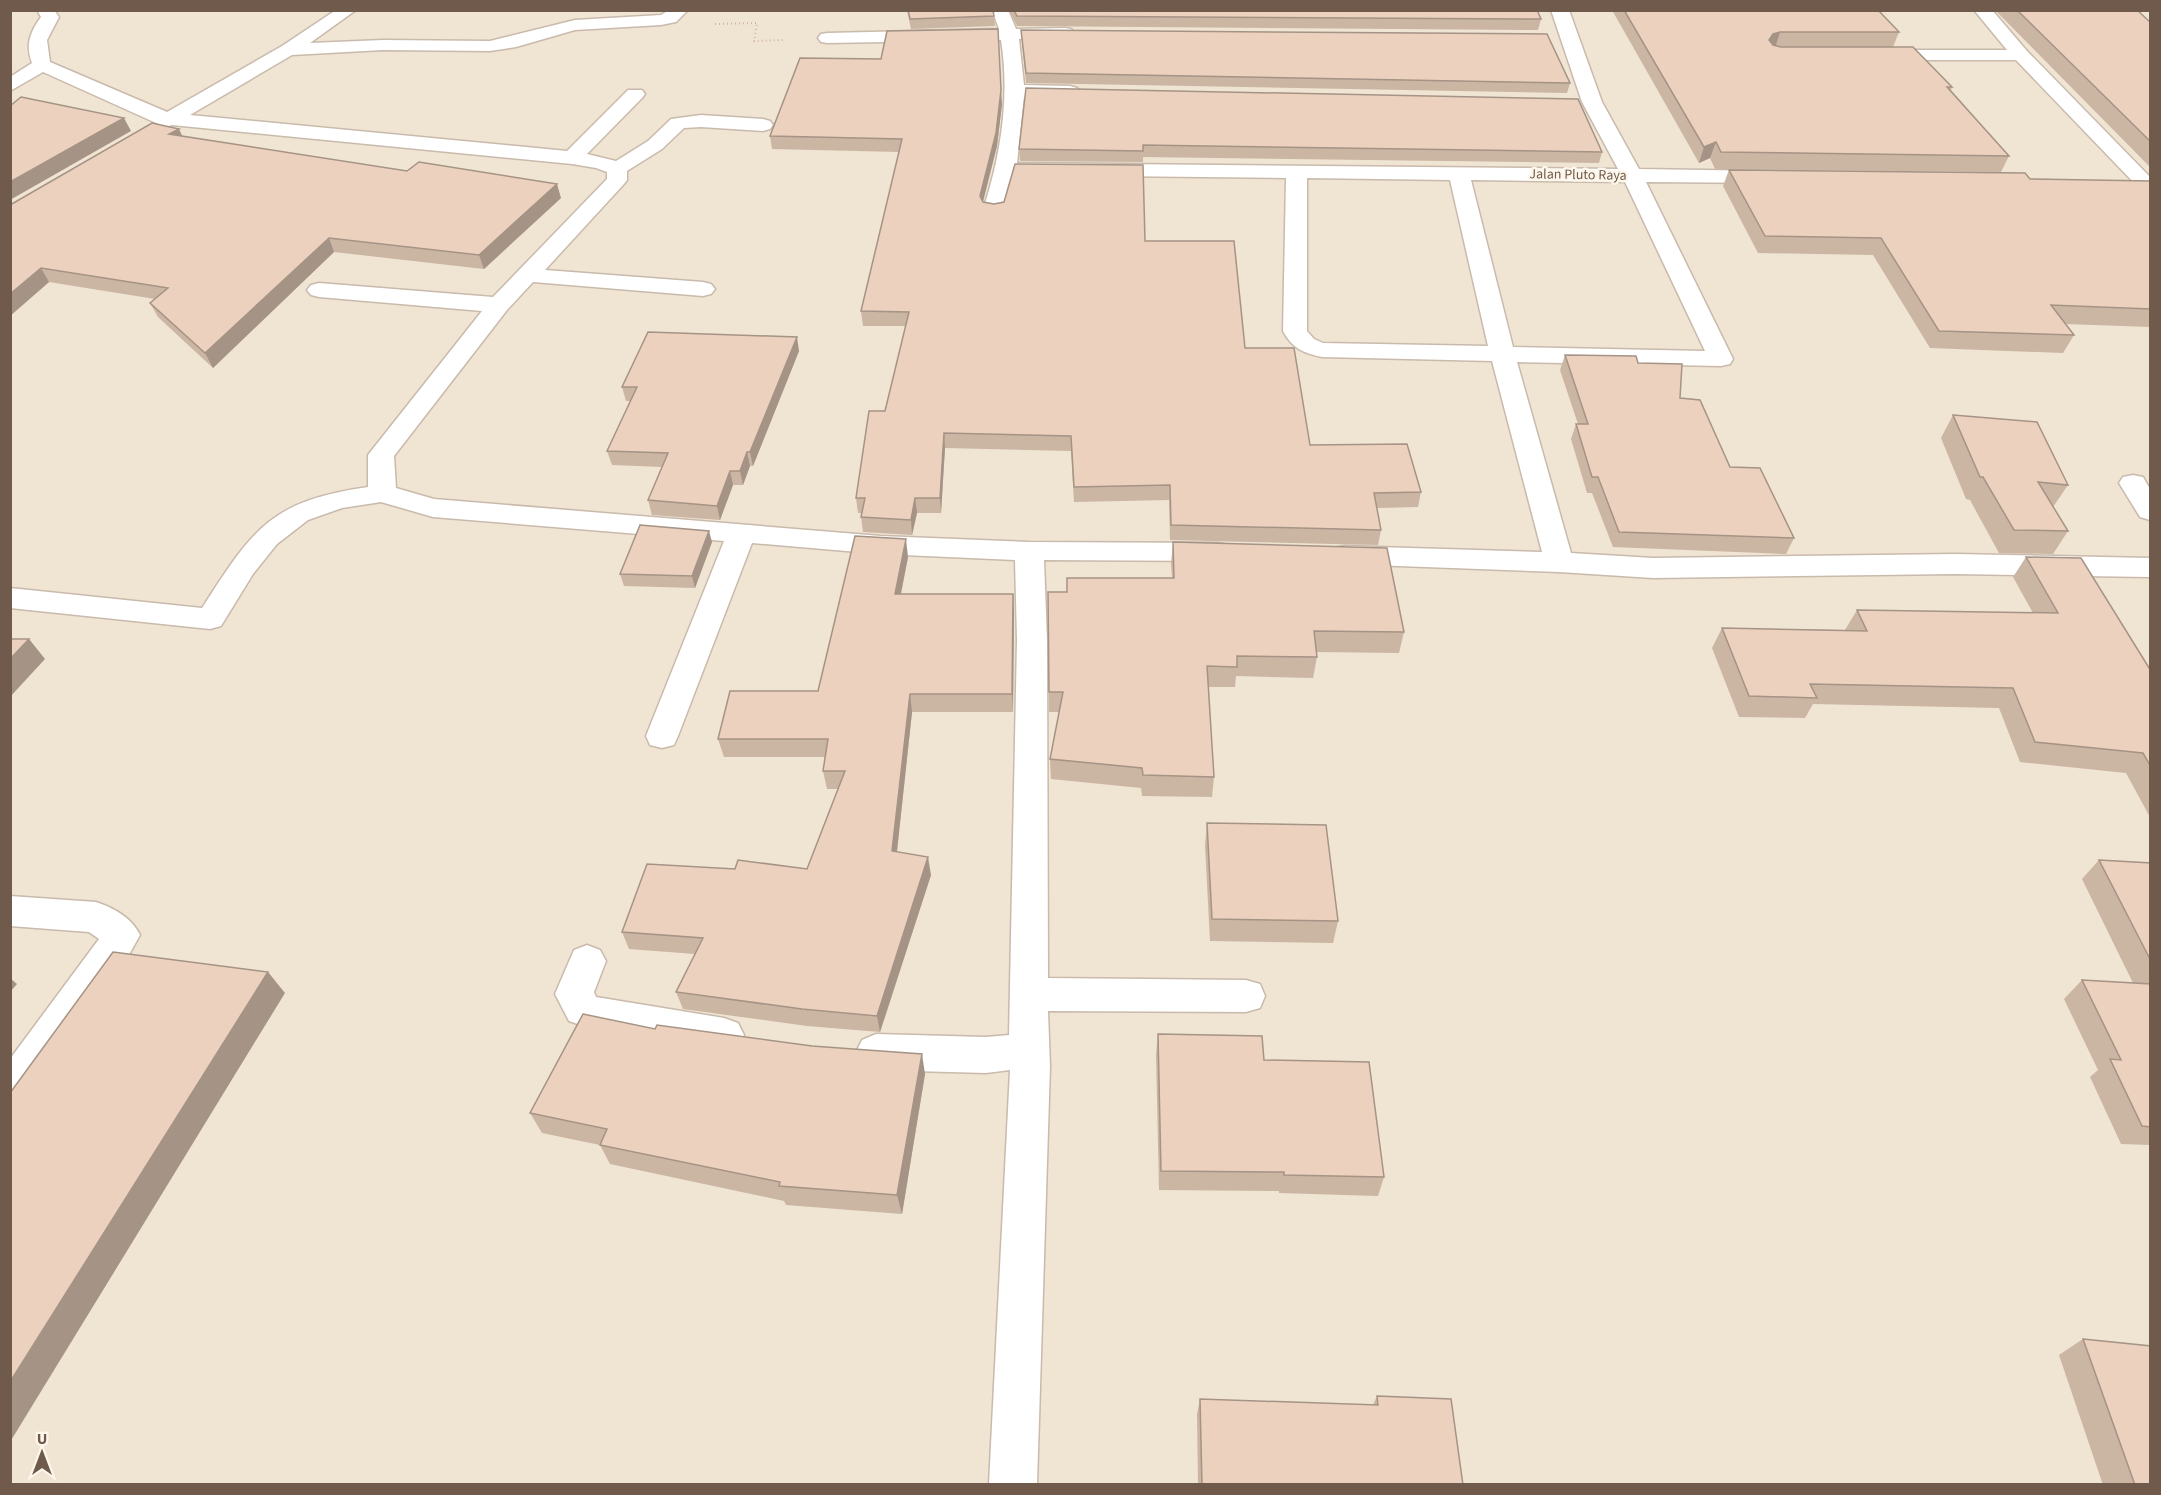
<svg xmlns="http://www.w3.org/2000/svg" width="2161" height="1495" viewBox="0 0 2161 1495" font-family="'Source Sans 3',sans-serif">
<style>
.residential{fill:#f0e4d3}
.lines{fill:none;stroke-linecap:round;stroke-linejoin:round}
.minor-casing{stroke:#c9baac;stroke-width:3}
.path{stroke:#d0b5a2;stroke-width:2;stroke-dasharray:1 3;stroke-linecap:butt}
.minor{fill:#fff;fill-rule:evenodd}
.wall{fill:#cbb5a3}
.shaded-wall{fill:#a59385}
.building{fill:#ecd2be;stroke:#a59385;stroke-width:1.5}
.labels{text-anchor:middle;stroke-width:5;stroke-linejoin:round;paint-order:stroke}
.far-street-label{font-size:14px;fill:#6f5a4c;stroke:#fdf6ea}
</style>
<rect width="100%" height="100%" fill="#faf2e4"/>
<rect class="residential" x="11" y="11" width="2139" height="1473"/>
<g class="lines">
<defs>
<g id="minor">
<path d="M37 10H54L59 17 47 40 50 62 167 112 282 46 336 10H356L310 43 383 40 490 41 575 20 661 15 669 10H688L676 22 661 25 575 30 516 47 490 51 383 50 292 55 190 115 567 151 628 90H642L645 94 642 98 587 154 616 161 648 141 671 119 701 115 763 119 770 121 773 125 770 129 763 131 701 127 684 128 662 149 627 171V180L624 184 545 270 703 282 711 284 715 289 711 294 703 296 533 282 507 310 394 456 396 488 434 499 881 536 1029 542 1218 543 1228 545 1232 552 1228 559 1218 561 1044 560 1047 640 1048 978 1246 980 1260 984 1265 996 1260 1008 1246 1012 1048 1011 1050 1066 1037 1484H989L1010 1070 986 1073 876 1070 862 1064 856 1052 862 1040 876 1034 986 1037 1009 1035 1017 640 1015 560 881 554 752 543 678 736 674 745 662 748 650 745 646 736 724 541 433 517 381 502 342 508 308 520 277 544 253 574 221 626 210 629 10 608V588L202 608C253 529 270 501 368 487V455L482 311 319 297 311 295 307 290 311 285 319 283 493 297 607 179V172L596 168 572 164 172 125 165 127 43 72 10 91V77L32 63C25 45 30 32 41 17Z"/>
<path d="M992 10H1008L1016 29 1065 28 1071 29 1074 33 1071 37 1065 38 1019 39 1024 85 1070 86 1077 88 1080 92 1077 96 1070 98 1024 97 1017 163 1618 169 1582 102 1551 10H1569L1602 102 1639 169 1772 171 1779 173 1782 177 1779 181 1772 183 1646 182 1733 359 1730 364 1721 366 1517 362 1571 553 1653 558 1955 554 2150 558V577L1955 574 1653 578 1559 572 1344 564 1334 562 1330 555 1334 548 1344 546 1542 552 1492 361 1322 357C1303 353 1292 348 1283 331L1286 178 1014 175 1002 215 994 216 986 215 983 210C1001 155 1010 97 1001 40L827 43 821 42 818 38 821 34 827 33 999 29ZM1307 178 1450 180 1488 346 1323 343 1314 339 1307 331ZM1471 180 1625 182 1705 351 1513 347Z"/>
<path d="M1974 10H1992L2027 51 2150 177V188L2138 187 2016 60H1876L1870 59 1867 55 1870 51 1876 50H2007Z"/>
<path d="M2133 475 2143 477 2150 489V520L2140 517 2119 483 2123 477Z"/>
<path d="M10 896 96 902C114 908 132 918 140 935L121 969 24 1104 10 1109V1059L99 939 89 932 10 926Z"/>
<path d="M587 945 600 950 606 961 594 992 596 997 724 1018 738 1023 744 1035 738 1047 724 1052 607 1034 569 1021 555 994 574 950Z"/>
</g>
</defs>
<use href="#minor" class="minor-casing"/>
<path class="path" d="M715 24 757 23 754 41 784 40"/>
<use href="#minor" class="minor"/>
</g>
<g class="wall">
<path d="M907 10H993L994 16 995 26 911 29Z"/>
<path d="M1009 10H1537L1541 19 1538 30 1017 26Z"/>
<path d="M1612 10H1878L1899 32 1893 47 1952 87 1951 90 2009 156 2001 172 1715 169 1710 158 1699 163Z"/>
<path d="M1995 10H2137L2151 23V168Z"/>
<path d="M1021 30 1570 83 1567 93 1026 83Z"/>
<path d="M1026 88 1602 152 1599 163 1143 157V162L1020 161 1019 149Z"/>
<path d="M1002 104 997 146 983 202 1145 241 1245 348 1310 445 1421 492 1418 507 1377 508 1381 530 1378 545 1170 540 1169 500 1074 502 1071 451 945 448 941 513H917L912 535 863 532 861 517 862 513H858L856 498 885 411 906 326H863L861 311 899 152 772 149 770 136Z"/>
<path d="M182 136 561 198 484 269 334 252 213 368 158 317 150 303 155 299 49 282 10 316V205Z"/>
<path d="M1729 170 2030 179 2151 181V327L2065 324 2074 335 2063 353 1930 348 1873 255 1758 253 1723 186Z"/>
<path d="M799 351 753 466H750L743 485H733L720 520 652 515 648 500 662 467 612 465 607 451 631 401H626L622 387Z"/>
<path d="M1565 355 1638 363 1680 398 1730 467 1794 538 1786 554 1613 547 1592 493H1587L1571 439 1576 424H1578L1560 370Z"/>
<path d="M1953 415 2068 485 2053 507 2068 531 2053 554 1999 553 1970 500 1966 499 1941 438Z"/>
<path d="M712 542 695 588 624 586 620 574Z"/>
<path d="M1173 542 1404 632 1399 653 1316 652 1317 657 1313 678 1236 676 1235 687H1208L1214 777 1212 797 1142 796 1141 788 1051 779 1050 759 1059 712H1049L1048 592H1067L1172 578 1171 563Z"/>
<path d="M908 557 901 594H1013L1014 613 1013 712H912L897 852 931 875 880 1032 807 1026 683 1009 676 992 695 954 629 949 622 932 735 869H807L838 789H827L823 771 825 757H724L718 739 818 691Z"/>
<path d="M2026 557 2151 671V819L2126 773 2020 762 1999 708 1813 704 1805 718 1739 717 1712 648 1722 628 1845 630 1857 610 2033 613 2013 577Z"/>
<path d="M1207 823 1338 921 1333 943 1210 941 1205 845Z"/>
<path d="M2099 860 2151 863V1145L2121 1144 2090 1077 2098 1070 2064 999 2082 980 2133 983 2082 879Z"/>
<path d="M655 1029 925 1074 902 1214 786 1205 784 1201 610 1164 600 1145 542 1133 530 1113Z"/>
<path d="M1158 1034 1264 1060 1384 1177 1378 1196 1279 1193V1191L1159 1190 1156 1054Z"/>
<path d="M2083 1339 2151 1485H2103L2059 1355Z"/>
<path d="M1377 1396 1463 1485H1198L1197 1414 1200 1399 1373 1405Z"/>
</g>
<g class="shaded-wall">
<path d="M1780 32 1775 48 1769 40 1773 34Z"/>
<path d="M1001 90 1002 104 997 146 981 209 980 196Z"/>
<path d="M124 118 131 131 10 200V182Z"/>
<path d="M179 129 185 142 169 134Z"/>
<path d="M1716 142 1710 158 1699 163 1704 147Z"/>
<path d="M557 184 561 198 484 269 479 255Z"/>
<path d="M329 238 334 252 213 368 205 353Z"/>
<path d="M41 268 49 282 10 316V294Z"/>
<path d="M797 337 799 351 753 466 750 452Z"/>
<path d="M944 433 945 448 941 513 940 498Z"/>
<path d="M747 452 750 466 743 485 740 471Z"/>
<path d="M730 471 733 485 720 520 717 506Z"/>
<path d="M915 498 917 513 912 535 911 520Z"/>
<path d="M709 531 712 542 695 588 692 576Z"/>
<path d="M906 539 908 557 897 613 895 594Z"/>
<path d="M1013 594 1014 613 1013 712 1012 694Z"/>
<path d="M29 639 45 659 10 697V659Z"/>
<path d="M910 694 912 712 895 869 892 851Z"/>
<path d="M928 857 931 875 880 1032 877 1016Z"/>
<path d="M268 972 285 993 10 1442V1382Z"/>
<path d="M10 978 17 984 10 992Z"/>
<path d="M922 1054 925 1074 902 1214 897 1195Z"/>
</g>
<g class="building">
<path d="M908 10H993L994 16 910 19Z"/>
<path d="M1014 10H1537L1541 19 1017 16Z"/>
<path d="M1624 10H1878L1899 32H1780L1773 34 1769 40 1773 45 1781 47H1913L1952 87H1947L2009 156 1721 152 1716 142 1704 147Z"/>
<path d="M2017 10H2137L2151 23V142Z"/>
<path d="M998 29 1001 90 996 133 980 196 983 202 994 204 1004 202 1015 164 1143 165 1145 241H1234L1245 348H1294L1310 445 1407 444 1421 492 1374 493 1381 530 1171 525 1170 485 1074 487 1071 436 944 433 940 498H915L911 520 861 517 865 498H856L869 411H885L909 312 861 311 902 139 770 136 800 58 881 59 887 31Z"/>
<path d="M1021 30 1547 34 1570 83 1026 73Z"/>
<path d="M1026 88 1578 99 1602 152 1143 145V151L1019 149Z"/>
<path d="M21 97 124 118 10 182V106Z"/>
<path d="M152 123 179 129 169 134 407 171 419 162 557 184 479 255 329 238 205 353 150 303 168 288 41 268 10 294V205Z"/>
<path d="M1729 170 2025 173 2030 179 2151 181V309L2051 305 2074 335 1939 331 1881 238 1765 236Z"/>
<path d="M648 332 797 337 750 452H747L740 471H730L717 506 648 500 668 453 607 451 637 387H622Z"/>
<path d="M1565 355 1636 356 1638 363 1682 364 1680 398 1700 400 1730 467 1760 468 1794 538 1619 532 1598 477H1592L1576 424H1588Z"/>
<path d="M1953 415 2037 422 2068 485 2038 482 2068 531 2014 530 1983 477H1980Z"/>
<path d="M640 525 709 531 692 576 620 574Z"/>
<path d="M855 536 906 539 895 594H1013L1012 694H910L892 851 928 857 877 1016 802 1009 676 992 703 938 622 932 647 864 735 869 738 860 807 869 845 771H823L828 739H718L730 691H818Z"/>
<path d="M1173 542 1387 548 1404 632 1314 631 1317 657 1237 656V667L1207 666 1214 777 1143 775 1142 768 1050 759 1063 692H1049L1048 592H1067V578H1174Z"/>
<path d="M2026 557 2081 558 2151 671V767L2143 753 2035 742 2013 688 1810 684 1817 698 1749 696 1722 628 1867 631 1857 610 2058 613Z"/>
<path d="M10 639H29L10 659Z"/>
<path d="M1207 823 1326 825 1338 921 1212 919Z"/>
<path d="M2099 860 2151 863V961Z"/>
<path d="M113 952 268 972 10 1382V1093Z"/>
<path d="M2082 980 2151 984V1127L2142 1126 2110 1059 2121 1060Z"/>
<path d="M583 1014 655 1029 657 1025 812 1046 922 1054 897 1195 779 1186 780 1182 600 1145 607 1129 530 1113Z"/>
<path d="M1158 1034 1262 1036 1264 1060 1369 1062 1384 1177 1284 1175V1172L1161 1171Z"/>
<path d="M2083 1339 2151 1346V1485H2135Z"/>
<path d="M1377 1396 1451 1399 1463 1485H1202L1200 1399 1378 1405Z"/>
</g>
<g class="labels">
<g class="far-street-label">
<text transform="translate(1578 174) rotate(1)" y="5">Jalan Pluto Raya</text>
</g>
</g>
<rect width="2161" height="1495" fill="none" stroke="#6f5a4c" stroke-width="24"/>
<g transform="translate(42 1453)" stroke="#fdf6ea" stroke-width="4.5" paint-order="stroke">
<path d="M0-4.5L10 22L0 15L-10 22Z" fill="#6f5a4c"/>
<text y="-9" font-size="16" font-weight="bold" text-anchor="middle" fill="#6f5a4c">U</text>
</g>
</svg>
